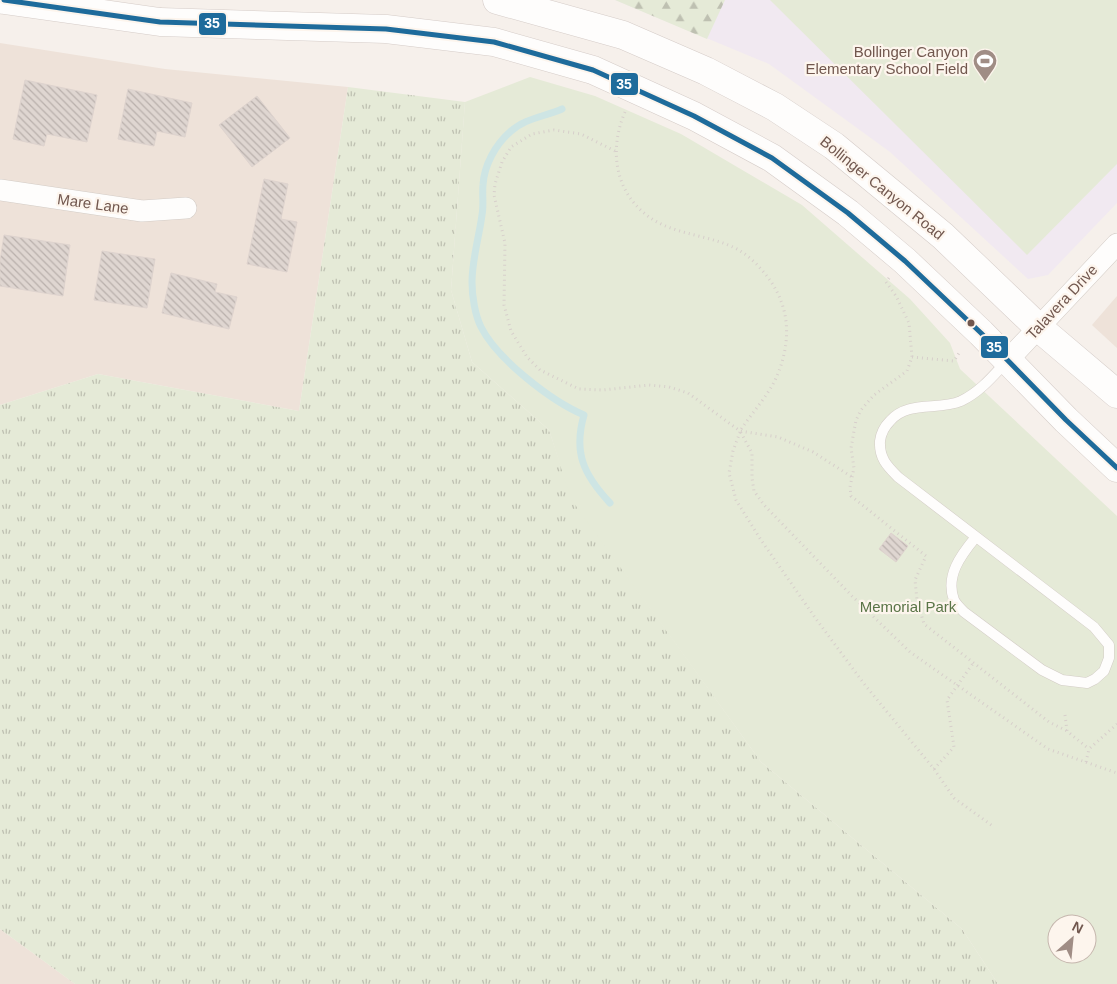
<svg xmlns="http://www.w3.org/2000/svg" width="1117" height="984" viewBox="0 0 1117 984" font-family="Helvetica,sans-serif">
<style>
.residential{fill:#eee2d9}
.education{fill:#f1e9f1}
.grass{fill:url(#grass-tufts)}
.forest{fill:url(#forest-firs)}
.park{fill:#e5ead7;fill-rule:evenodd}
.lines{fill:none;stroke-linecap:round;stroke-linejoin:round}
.stream{stroke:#cee5e4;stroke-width:7}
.building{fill:url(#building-back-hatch);stroke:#ded3ce}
.service-casing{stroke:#d3ccc6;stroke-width:11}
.minor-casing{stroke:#d3ccc6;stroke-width:22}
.secondary-casing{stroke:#d5ccc8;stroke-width:29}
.path{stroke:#d7cfcb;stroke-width:3;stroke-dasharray:1 4;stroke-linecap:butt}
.service{stroke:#fefdfc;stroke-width:10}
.minor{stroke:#fefdfc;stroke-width:21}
.secondary{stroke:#fefdfc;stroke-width:28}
.bus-1-casing{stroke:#fdf5ed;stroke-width:9}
.bus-1{stroke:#1e6b9b;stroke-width:5}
.bus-dot{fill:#71574e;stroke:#fdf5ed;stroke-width:2}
.labels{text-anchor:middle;stroke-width:4.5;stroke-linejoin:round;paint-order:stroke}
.poi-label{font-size:15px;fill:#71574e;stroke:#fdf5ed;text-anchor:end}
.street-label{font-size:15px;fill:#71574e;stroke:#fdf5ed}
.park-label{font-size:15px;fill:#5a7547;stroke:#fdf5ed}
.line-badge{stroke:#fdf5ed;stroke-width:2}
.badge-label{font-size:14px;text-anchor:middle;font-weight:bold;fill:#fff}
</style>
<defs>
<pattern id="grass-tufts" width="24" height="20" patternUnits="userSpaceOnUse" patternTransform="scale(1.25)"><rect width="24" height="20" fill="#e5ead7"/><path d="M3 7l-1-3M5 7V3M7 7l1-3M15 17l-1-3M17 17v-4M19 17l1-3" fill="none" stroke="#bec0b1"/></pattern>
<pattern id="forest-firs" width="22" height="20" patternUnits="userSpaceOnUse" patternTransform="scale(1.25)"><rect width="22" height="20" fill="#e5ead7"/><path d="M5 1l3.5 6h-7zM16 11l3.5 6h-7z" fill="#bec0b1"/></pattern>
<pattern id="building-back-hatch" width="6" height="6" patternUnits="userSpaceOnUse" patternTransform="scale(1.25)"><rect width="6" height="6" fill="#dfd6d1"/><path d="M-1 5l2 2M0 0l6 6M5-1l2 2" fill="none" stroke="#b9b0ac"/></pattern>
</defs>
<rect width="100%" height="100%" fill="#f6f0eb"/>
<g class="residential">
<path d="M0 43 165 69 348 87 299 411 98 374 0 405Z"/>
<path d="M1117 296V348L1092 325Z"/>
<path d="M0 929 75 984H0Z"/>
</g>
<path class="education" d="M615 0H1117V203L1048 275 1028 279 890 152 769 64Z"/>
<path class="grass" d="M348 87 465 102 451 290 472 362 549 430 572 499 761 762 962 929 998 984H75L0 929V405L98 374 299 411Z"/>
<path class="forest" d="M615 0H725L707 39Z"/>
<g class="park">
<path d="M770 0H1117V164L1027 255Z"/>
<path d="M530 77 595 96 681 134 802 205 910 299 950 343 960 369 1117 516V984H998L962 929 761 762 571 499 549 430 472 362 451 290 465 102ZM1057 924H1087V954H1057Z"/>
</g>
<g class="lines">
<path class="stream" d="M562 109C544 117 525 118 510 132 496 144 484 165 483 185 482 195 484 205 482 215 479 237 472 260 472 282 472 296 475 315 481 327 497 359 551 401 584 415 573 453 584 475 610 503"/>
</g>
<g class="building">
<path d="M25 80 97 95 87 142 47 134 44 146 13 139Z"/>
<path d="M128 89 192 103 185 137 157 131 154 146 118 139Z"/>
<path d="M257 96 290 138 252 167 219 125Z"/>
<path d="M264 179 288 184 281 219 297 222 287 272 247 264Z"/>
<path d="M4 235 70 245 63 296 0 286V261Z"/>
<path d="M102 251 155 259 147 308 94 300Z"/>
<path d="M171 273 217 284 215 292 237 297 229 329 162 313Z"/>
<path d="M891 533 908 546 896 562 879 549Z"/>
</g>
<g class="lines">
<defs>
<path id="service" d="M975 538C961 555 945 576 954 600 956 604 961 609 964 612L1042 670 1062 680 1087 683 1095 679 1104 671 1109 658V645L1094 627 898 477C887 466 879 458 880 441 881 433 884 427 890 421 908 400 938 411 961 401 980 392 993 376 1007 361"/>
<g id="minor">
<path d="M0 190 142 211 186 208"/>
<path d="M1008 360 1117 244"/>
</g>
<g id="secondary">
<path d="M4 0 160 22 386 29 494 42 593 70 694 116 772 158 848 213 905 261 981 333 1066 420 1117 468"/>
<path d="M497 0 623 35 706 71 775 107 834 146 943 236 1039 328 1117 394"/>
</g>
</defs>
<use href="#service" class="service-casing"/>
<use href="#minor" class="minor-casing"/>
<use href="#secondary" class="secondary-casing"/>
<g class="path">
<path d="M625 112C606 156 618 204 663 225 686 235 712 237 735 248 745 253 754 261 761 269 788 299 793 333 779 371 771 393 753 411 740 431L752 453V478L754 491 764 505 852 596 910 652 1048 749 1117 773"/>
<path d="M615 151 581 134 554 130 532 134 511 147 502 162 495 184 494 195 505 243 504 305 511 331 527 357 540 370 579 389 603 390 649 385 669 387 688 393 740 431 778 437 813 452 852 477"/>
<path d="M889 278 886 282 896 296 909 323 912 357 907 371 874 395 861 410 856 420 851 448 854 468 850 487 851 496 926 556 915 580 917 600 924 624 1049 722 1067 731"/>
<path d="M912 357 954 361 959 353"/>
<path d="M740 432 733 451 729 473 736 500 761 540 816 619 865 685 934 769 954 798 994 827"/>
<path d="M1065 715 1067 731 1089 749"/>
<path d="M1086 762 1089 749 1117 724"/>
<path d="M934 769 954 747 947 700 974 662"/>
</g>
<use href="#service" class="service"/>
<use href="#minor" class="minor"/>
<use href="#secondary" class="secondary"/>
<defs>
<path id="bus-1" d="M4 0 160 22 386 29 494 42 593 70 694 116 772 158 848 213 905 261 981 333 1066 420 1117 468"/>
</defs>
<use href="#bus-1" class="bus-1-casing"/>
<use href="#bus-1" class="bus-1"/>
</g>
<defs>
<symbol id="stadium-pin" viewBox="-11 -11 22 30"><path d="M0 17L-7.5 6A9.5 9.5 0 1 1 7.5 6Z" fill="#a08d85" stroke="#fdf5ed"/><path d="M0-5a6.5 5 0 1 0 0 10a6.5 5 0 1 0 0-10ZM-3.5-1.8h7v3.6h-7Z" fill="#fff"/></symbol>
</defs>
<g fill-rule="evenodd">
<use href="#stadium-pin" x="971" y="47" width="28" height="38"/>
</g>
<circle class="bus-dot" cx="971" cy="323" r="4.5"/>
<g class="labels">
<g class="poi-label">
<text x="968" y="57">Bollinger Canyon<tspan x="968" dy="17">Elementary School Field</tspan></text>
</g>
<g class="street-label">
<text transform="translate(882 188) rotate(39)" y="5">Bollinger Canyon Road</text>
<text transform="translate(93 204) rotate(8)" y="5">Mare Lane</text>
<text transform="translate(1062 302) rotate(-47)" y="5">Talavera Drive</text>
</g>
<g class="park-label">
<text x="908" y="612">Memorial Park</text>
</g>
</g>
<g class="line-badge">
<rect x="198" y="12" width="29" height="24" rx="5" fill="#1e6b9b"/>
<rect x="610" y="72" width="29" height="24" rx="5" fill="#1e6b9b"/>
<rect x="980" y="335" width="29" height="24" rx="5" fill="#1e6b9b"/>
</g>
<g class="badge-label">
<text x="212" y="28">35</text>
<text x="624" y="89">35</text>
<text x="994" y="352">35</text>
</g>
<g transform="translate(1072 939) rotate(27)"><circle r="24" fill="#fdf5ed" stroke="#c5b6ad"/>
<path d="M0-4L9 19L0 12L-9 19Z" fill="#a08d85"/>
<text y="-8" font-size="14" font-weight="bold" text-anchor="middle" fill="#71574e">N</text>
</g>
</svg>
